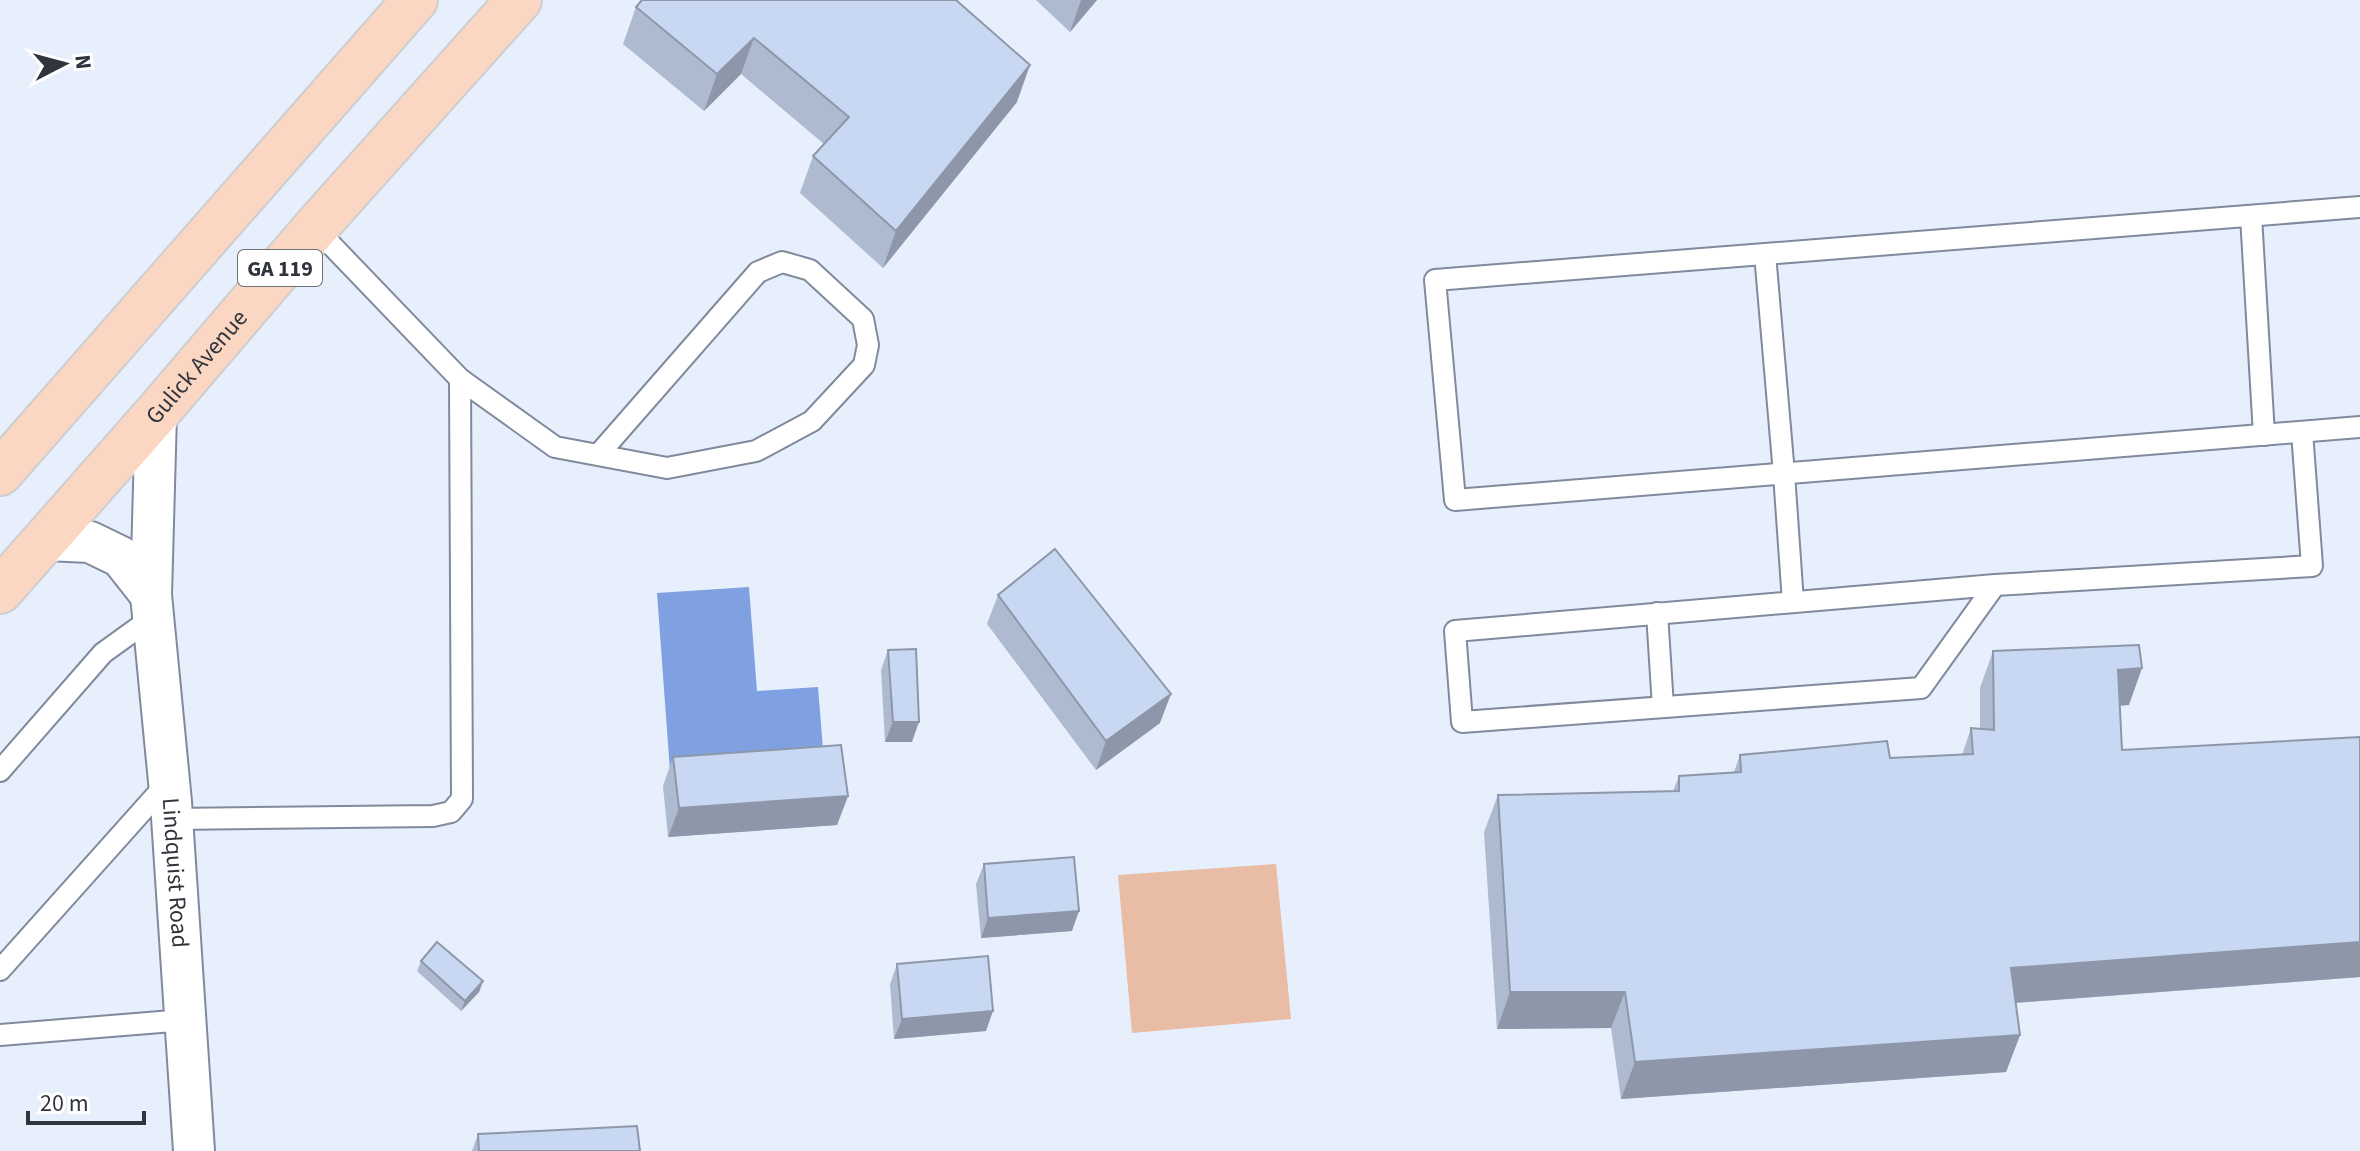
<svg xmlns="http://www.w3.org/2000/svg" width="2360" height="1151" viewBox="0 0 2360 1151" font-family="'Source Sans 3',sans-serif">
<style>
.green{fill:#e9bca5}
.water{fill:#7fa1e1}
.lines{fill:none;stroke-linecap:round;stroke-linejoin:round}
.lane-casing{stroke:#808a9d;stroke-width:24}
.street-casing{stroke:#808a9d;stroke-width:44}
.primary-casing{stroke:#cdced0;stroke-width:48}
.lane{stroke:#fff;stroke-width:20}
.street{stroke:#fff;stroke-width:40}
.primary{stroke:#fad6c3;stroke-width:44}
.wall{fill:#adbad0}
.shaded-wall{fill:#8d97a9}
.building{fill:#c9d8f2;stroke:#8d97a9;stroke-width:2}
.labels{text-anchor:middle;stroke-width:8;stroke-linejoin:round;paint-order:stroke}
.shield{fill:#fff;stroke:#6e7176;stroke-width:2}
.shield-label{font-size:22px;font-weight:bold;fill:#30343c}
.street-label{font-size:24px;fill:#30343c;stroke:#fff}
</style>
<rect width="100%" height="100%" fill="#e8effc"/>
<path class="green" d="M1276 864 1291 1019 1132 1033 1118 875Z"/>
<path class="water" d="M749 587 757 691 818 687 824 761 670 771 657 593Z"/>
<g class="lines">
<defs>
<g id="lane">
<path d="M2360 207 1435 280 1455 500 2360 427"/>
<path d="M2251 216 2264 435"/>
<path d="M315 228 460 379 555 447 667 468 756 451 812 421 864 365 868 345 863 319 810 270 782 262 758 272 598 455"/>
<path d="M1765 254 1784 474 1793 602"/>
<path d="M1995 585 1921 688 1462 722 1455 631 1995 585 2312 566 2302 432"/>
<path d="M1657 613 1663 707"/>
<path d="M0 771 103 653 153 617"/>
<path d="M172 819 433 816 451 812 462 799 460 379"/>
<path d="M0 970 169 781"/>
<path d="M0 1035 185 1020"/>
</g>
<g id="street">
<path id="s1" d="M156 414 151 595 171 802 194 1151"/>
<path d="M46 540 90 542 121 557 151 595"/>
</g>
<g id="primary">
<path d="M0 473 415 0"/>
<path id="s2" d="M0 591 156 414 315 228 519 0"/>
</g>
</defs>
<use href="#lane" class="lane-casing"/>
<use href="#street" class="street-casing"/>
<use href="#primary" class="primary-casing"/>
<use href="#lane" class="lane"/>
<use href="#street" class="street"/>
<use href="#primary" class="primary"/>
</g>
<g class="wall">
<path d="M1036 0H1097L1070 32Z"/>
<path d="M636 7 1017 102 883 268 800 193 813 156 824 144 741 74 704 111 623 44Z"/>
<path d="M998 595 1160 723 1096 770 987 624Z"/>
<path d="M888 650 912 742H885L881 670Z"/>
<path d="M1993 651 2129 705 2120 706 2122 750 2360 737V977L2016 1003 2020 1035 2006 1072 1621 1099 1611 1028 1497 1029 1484 832 1498 795 1673 791 1679 776 1734 772 1740 755 1890 758 1962 755 1971 728 1980 729V688Z"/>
<path d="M673 757 848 796 837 825 668 837 663 786Z"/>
<path d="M984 864 1072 931 981 938 976 884Z"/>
<path d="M421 961 483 981 479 992 461 1011 417 971Z"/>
<path d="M897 964 986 1031 894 1039 890 984Z"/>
<path d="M478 1134 640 1151H472Z"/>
</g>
<g class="shaded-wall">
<path d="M1081 0H1097L1070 32Z"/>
<path d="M754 38 741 74 704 111 717 74Z"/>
<path d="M1030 65 1017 102 883 268 896 231Z"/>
<path d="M2142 668 2129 705 2105 706 2118 670Z"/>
<path d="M1171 694 1160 723 1096 770 1106 741Z"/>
<path d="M893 722H919L912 742H885Z"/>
<path d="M848 796 837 825 668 837 679 808Z"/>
<path d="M1079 911 1072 931 981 938 988 918Z"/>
<path d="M2360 942V977L1998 1004 2011 968Z"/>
<path d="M483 981 479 992 461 1011 465 1001Z"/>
<path d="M1510 992H1625L1611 1028 1497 1029Z"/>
<path d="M993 1011 986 1031 894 1039 902 1019Z"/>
<path d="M2020 1035 2006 1072 1621 1099 1635 1062Z"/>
</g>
<g class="building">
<path d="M642 0H956L1030 65 896 231 813 156 849 117 754 38 717 74 636 7Z"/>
<path d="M1055 549 1171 694 1106 741 998 595Z"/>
<path d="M2139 645 2142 668 2118 670 2122 750 2360 737V942L2011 968 2020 1035 1635 1062 1625 992H1510L1498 795 1679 791V776L1741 772 1740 755 1887 741 1890 758 1973 754 1971 728 1994 730 1993 651Z"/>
<path d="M916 649 919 722H893L888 650Z"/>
<path d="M841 745 848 796 679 808 673 757Z"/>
<path d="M1074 857 1079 911 988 918 984 864Z"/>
<path d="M437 942 483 981 465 1001 421 961Z"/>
<path d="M988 956 993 1011 902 1019 897 964Z"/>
<path d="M637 1126 640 1151H479L478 1134Z"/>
</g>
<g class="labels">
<rect class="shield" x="238" y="250" width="84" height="36" rx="6"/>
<g class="shield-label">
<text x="280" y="276">GA 119</text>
</g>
<g class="street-label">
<text dy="8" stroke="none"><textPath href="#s2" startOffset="298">Gulick Avenue</textPath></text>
<text dy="8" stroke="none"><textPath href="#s1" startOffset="460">Lindquist Road</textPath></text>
</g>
</g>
<g transform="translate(64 64) rotate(84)" stroke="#ffffff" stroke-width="6" paint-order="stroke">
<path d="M0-6L14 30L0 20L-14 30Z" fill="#30343c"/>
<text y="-12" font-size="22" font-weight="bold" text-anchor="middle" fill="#30343c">N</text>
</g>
<path d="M28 1111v12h116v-12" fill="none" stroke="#30343c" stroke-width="4"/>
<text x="40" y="1111" font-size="24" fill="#30343c" stroke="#ffffff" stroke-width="6" paint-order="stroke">20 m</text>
</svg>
